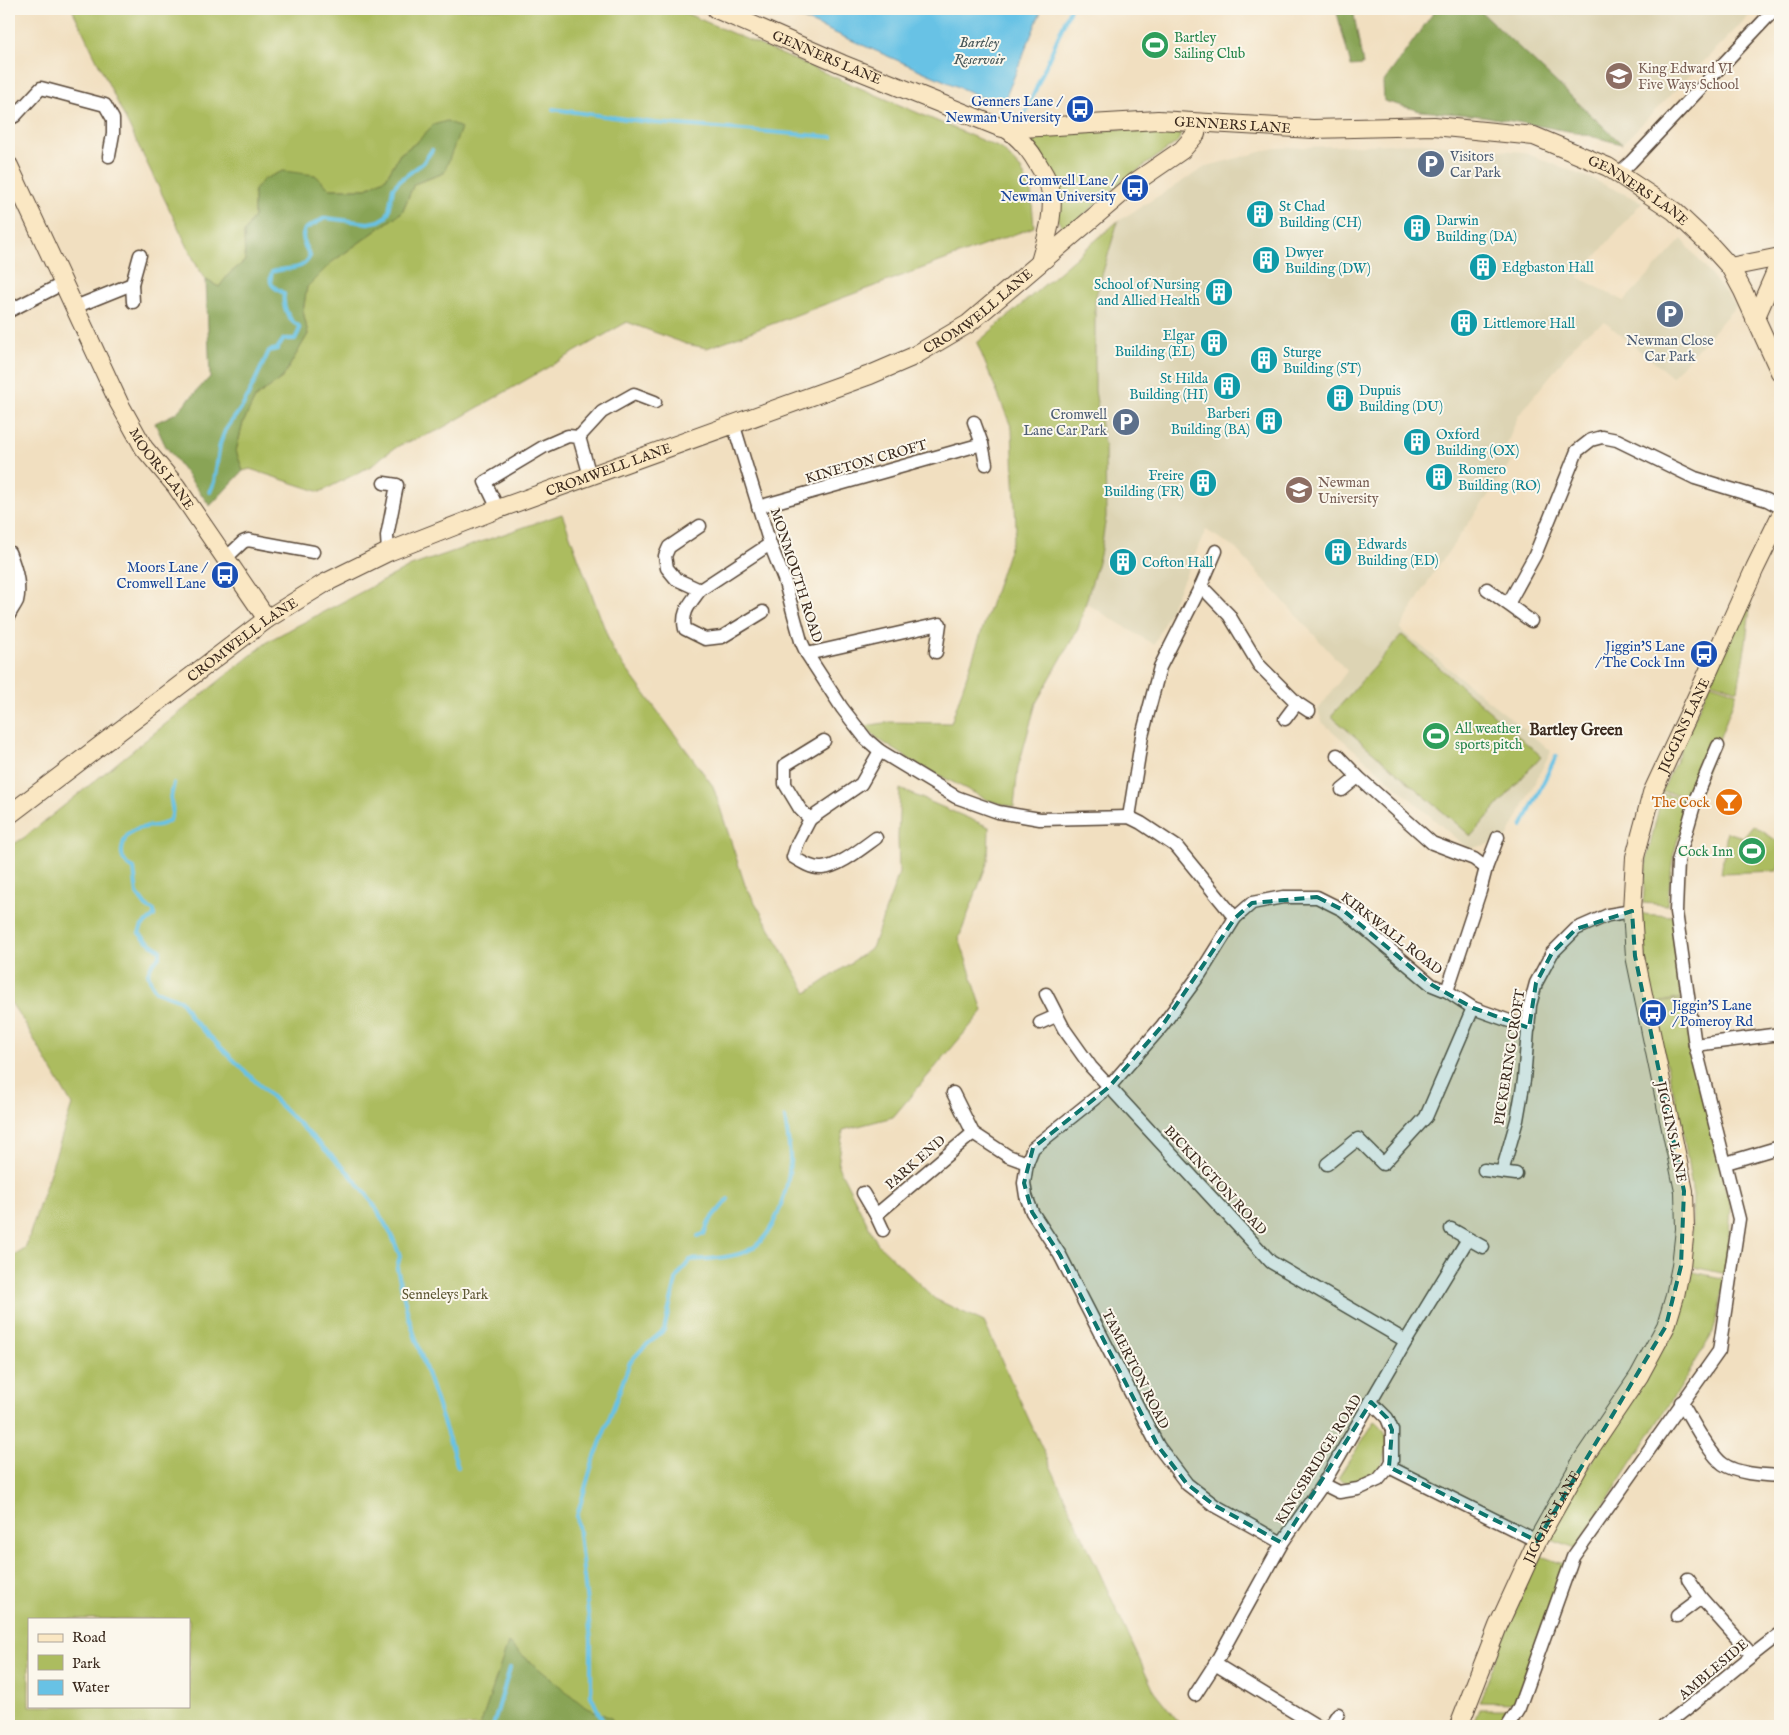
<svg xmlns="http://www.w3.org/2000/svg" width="1789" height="1735" viewBox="0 0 1789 1735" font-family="'IM FELL English',serif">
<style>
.built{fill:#ddd4b4}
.green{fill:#acbc5f;stroke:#74733e;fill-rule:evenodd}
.forest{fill:#89a456;stroke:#62673a}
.water{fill:#68c2e5;stroke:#527682}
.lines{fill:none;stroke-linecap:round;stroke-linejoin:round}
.stream{stroke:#68c2e5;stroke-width:4}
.street-casing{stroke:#564536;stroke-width:15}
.secondary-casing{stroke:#564536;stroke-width:20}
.street{stroke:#fff;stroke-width:12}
.secondary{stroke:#fae7c3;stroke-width:18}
.marked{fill:#0f766e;fill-opacity:0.2;stroke:#0f766e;stroke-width:4;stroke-dasharray:10 6;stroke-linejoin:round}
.labels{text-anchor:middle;stroke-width:4;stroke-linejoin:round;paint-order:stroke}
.leisure-label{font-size:14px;fill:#27864d;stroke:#fbf7ec;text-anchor:start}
.street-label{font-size:14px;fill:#3b2a1e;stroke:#fbf7ec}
.education-label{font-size:14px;fill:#785e54;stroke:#fbf7ec;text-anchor:start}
.transit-label{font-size:14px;fill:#164399;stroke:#fbf7ec;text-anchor:end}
.service-label{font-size:14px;fill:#4e5e75;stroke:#fbf7ec;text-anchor:start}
.culture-label{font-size:14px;fill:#0d838f;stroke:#fbf7ec;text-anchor:start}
.food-label{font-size:14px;fill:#c56008;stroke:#fbf7ec;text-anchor:end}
.park-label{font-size:14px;fill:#5d5632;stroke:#fbf7ec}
.water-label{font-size:15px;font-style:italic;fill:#48585a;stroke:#fbf7ec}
.quarter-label{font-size:16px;font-weight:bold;fill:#3b2a1e;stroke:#fbf7ec}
</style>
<rect width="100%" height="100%" fill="#fbf7ec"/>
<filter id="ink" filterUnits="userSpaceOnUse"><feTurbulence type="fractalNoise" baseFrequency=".02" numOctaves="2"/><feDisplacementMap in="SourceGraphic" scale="10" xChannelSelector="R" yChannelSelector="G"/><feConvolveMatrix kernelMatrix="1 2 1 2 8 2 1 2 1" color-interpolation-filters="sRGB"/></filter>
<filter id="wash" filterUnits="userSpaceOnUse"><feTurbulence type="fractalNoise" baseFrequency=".0096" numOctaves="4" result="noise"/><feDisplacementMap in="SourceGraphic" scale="20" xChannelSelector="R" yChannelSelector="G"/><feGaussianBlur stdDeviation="1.12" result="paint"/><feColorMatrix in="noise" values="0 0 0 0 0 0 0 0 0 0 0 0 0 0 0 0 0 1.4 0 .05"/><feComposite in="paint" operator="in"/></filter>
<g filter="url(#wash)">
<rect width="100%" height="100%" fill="#f1dfc0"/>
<g class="built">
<path d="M1478 9H1756L1622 144Z"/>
<path d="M1422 143 1523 152 1592 179 1642 202 1578 277 1624 301 1682 239 1736 306 1672 377 1605 322 1582 336 1518 416 1505 449 1511 463 1434 572 1400 629 1551 751 1506 840 1468 849 1322 722 1318 710 1347 671 1235 548 1206 530 1154 645 1086 603 1100 555 1105 449 1095 391V299L1118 221 1207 166 1276 148Z"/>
</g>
<g class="green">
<path d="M72 9H676L1002 149 1021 169 1031 192 1034 227 707 348 686 344 627 322 437 431 400 445 383 456 373 465 320 492 250 469 243 471 236 451 243 423 255 398 283 377 308 334 303 311 307 287 332 262 402 212 414 184 444 173 433 126 417 142 400 154 386 178 365 189H330L315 175 254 190V216L244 234 245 261 229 274 219 287 206 280 197 266Z"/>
<path d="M1161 127 1181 131 1179 141 1120 183 1070 227H1063L1058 221 1047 166 1027 133Z"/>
<path d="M1118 221 1095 299V391L1105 449 1106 517 1100 555 1078 629 1036 703 1018 768 1014 807 990 801 917 764 878 739 865 726 890 722 951 723 1016 529 1012 429 977 343Z"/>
<path d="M562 514 613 651 713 786 745 885 807 993 872 948 899 873 898 837 900 789 989 827 988 861 959 938 983 1011 893 1117 843 1130 838 1166 877 1243 935 1299 984 1322 1154 1691 1182 1726H9V1259L25 1249 72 1105 24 1022 9 1000V847L25 837 270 640 411 566ZM29 1619H189V1706H29Z"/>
<path d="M1751 599 1746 642 1738 690 1710 681Z"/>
<path d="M1402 635 1541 756 1471 836 1331 716Z"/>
<path d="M1710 683 1737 692 1717 745 1695 797 1662 792Z"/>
<path d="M1662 794 1689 799 1673 857 1667 905 1643 903 1647 858Z"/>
<path d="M1753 825 1780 843V860L1777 871 1721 873 1727 832 1743 837Z"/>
<path d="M1639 914 1673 916 1681 998 1651 1004Z"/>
<path d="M1681 999 1690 1043 1731 1208 1726 1274 1690 1266 1693 1196 1682 1125 1651 1005Z"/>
<path d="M1689 1271 1726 1279 1713 1333 1680 1387 1576 1549 1546 1538 1671 1328Z"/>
<path d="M1375 1421C1408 1443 1367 1501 1338 1478Z"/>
<path d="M1538 1555 1569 1566 1515 1703 1479 1702Z"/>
<path d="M1479 1709H1513L1503 1726H1472Z"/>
</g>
<g class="forest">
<path d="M1336 9H1353L1363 65 1351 66Z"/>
<path d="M1436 9H1478L1622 144 1574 132 1482 116 1420 111 1384 101 1383 83Z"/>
<path d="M447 121 461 128 444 173 414 184 402 212 332 262 307 287 303 311 308 334 283 377 255 398 243 423 236 451 243 471 210 506 165 445 155 423 176 413 210 377 206 280 219 287 229 274 245 261 244 233 254 216V190L264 179 283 171 315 175 330 189H365L386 178 400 154 417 142 433 125Z"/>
<path d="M508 1643 585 1707 611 1718 615 1726H480Z"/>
</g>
<path class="water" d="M780 9H1042L1002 106Z"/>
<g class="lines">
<g class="stream">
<path d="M553 109 655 123 832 137"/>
<path d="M1026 112 1070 9"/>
<path d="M210 492 214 482 220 444 225 431 244 404 269 351 277 349 284 339H295L299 331V326C288 321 282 305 284 294 276 287 267 287 272 272 287 266 302 273 310 256L304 244 303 235 305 229 325 218 368 223 379 221 386 217 389 211 393 188 399 181 423 163 432 150"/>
<path d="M174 783C173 789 171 794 171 799 171 806 175 812 170 819 160 833 125 817 122 850 121 860 126 864 134 869L137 894 146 906 154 911V916L142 926 139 933 146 940 160 950V956L152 964 148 973 151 983 156 991 180 1000 186 1008 190 1017 349 1173 371 1200 392 1236 400 1256 397 1268 408 1315 458 1467"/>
<path d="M1522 827 1556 756"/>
<path d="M698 1236 704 1234 709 1222 728 1199"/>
<path d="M493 1726 510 1668"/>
<path d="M605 1726 591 1696V1639L577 1516 591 1468 630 1362 642 1349 664 1330 677 1277 690 1260C707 1259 736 1258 751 1249 776 1234 789 1188 790 1160 790 1147 787 1132 785 1118"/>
</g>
</g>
</g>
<g filter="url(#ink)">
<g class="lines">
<defs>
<g id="street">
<path d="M9 119 15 116 41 88 105 105 113 119V134L109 156"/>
<path d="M1618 174 1631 162 1775 9"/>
<path d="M133 302 132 284 140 255"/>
<path d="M75 307 132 284"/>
<path d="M9 311 64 283"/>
<path d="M974 422 982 444 986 464"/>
<path d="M733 423 770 544 784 579 801 641 807 654 842 708 866 739 880 751 956 797 998 812 1040 819 1129 817 1141 823 1177 847 1235 918"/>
<path d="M579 437 602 412 634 394 655 402"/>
<path d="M384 483 397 485 387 536 388 552"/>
<path d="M758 507 982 444"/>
<path d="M498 509 485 482 545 446 568 436 579 437 590 476"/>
<path d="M700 526 669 547 665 556 667 568 676 579 700 590C690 604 681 612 685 629L705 639 722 637 763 612"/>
<path d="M9 552C15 566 21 585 17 601 15 605 11 611 9 615"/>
<path d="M226 558 243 542 248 540 313 552"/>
<path d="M1201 586 1229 615 1259 665 1297 703 1309 711"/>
<path d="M1487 589 1531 621"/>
<path d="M700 590 770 544"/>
<path d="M1508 604 1535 555 1577 451 1591 440 1602 437 1617 440 1695 478 1767 500 1780 507"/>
<path d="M807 654 940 624 936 652"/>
<path d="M1285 719 1297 703"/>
<path d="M824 741 785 765V784L800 809 810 819 798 842 793 857C801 862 812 869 822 868 839 867 862 848 876 838"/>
<path d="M1337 755 1358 777 1432 843 1474 859 1486 868"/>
<path d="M1342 790 1358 777"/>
<path d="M1129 817 1142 736 1160 667 1201 586 1216 551"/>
<path d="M810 819 861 784 880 751"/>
<path d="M1447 991 1480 891 1486 868 1498 837"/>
<path d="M1046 994 1064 1029 1091 1067 1271 1262 1406 1341"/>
<path d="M1040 1023 1056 1016"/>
<path d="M1695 1045 1780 1034"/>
<path d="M953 1093 973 1133 1008 1156 1027 1163"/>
<path d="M1726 1163 1780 1147"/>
<path d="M1327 1164 1358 1139 1383 1164 1426 1117 1473 1008"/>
<path d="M1484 1170 1516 1174"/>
<path d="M1502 1172 1517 1120 1524 1080 1530 1005 1536 983 1552 953 1576 929 1608 915 1632 911"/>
<path d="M863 1193 876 1215 883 1230"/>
<path d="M876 1215 973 1133"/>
<path d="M1451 1229 1483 1247"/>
<path d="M1681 1402C1691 1418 1709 1454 1723 1464 1737 1474 1764 1475 1780 1476"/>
<path d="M1389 1467 1537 1541"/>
<path d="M1323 1484 1339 1492 1358 1489 1378 1480 1389 1467 1392 1461V1430L1387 1418 1371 1402"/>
<path d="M1282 1543 1214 1505 1187 1484 1158 1446 1060 1255 1032 1212 1026 1196 1024 1183 1027 1163 1033 1148 1109 1087 1162 1026 1200 974 1235 918 1252 903 1283 897H1317L1343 910 1432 985 1447 991 1473 1008 1529 1028"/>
<path d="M1688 1579 1701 1598 1752 1655"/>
<path d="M1677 1616 1701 1598"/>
<path d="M1215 1664 1317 1726"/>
<path d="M1195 1695 1215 1664 1282 1543 1323 1484 1406 1341 1468 1239"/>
<path d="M1330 1726 1338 1714"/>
<path d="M1508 1726 1519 1708 1573 1557 1719 1351 1739 1219 1695 1045 1676 912 1678 861 1696 798 1718 746"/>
<path d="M1664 1726C1704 1697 1740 1663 1780 1634"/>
</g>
<g id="secondary">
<path id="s1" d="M716 9 842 64 999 127 1007 129 1158 120 1313 129 1434 126 1534 136 1608 167 1674 211 1710 245 1730 267 1743 291 1780 372"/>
<path d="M1007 129C1021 139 1030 150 1038 164 1042 171 1047 178 1049 185 1057 208 1046 240 1040 262"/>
<path id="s2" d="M9 166 119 403 144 448 176 486 267 619"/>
<path d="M1730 267 1780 257"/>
<path d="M1755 319 1780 262"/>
<path id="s3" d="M9 815 267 619 325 583 388 552 498 509 870 375 912 357 968 324 1134 183 1182 150 1196 134 1197 123"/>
<path id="s4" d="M1459 1726 1498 1626 1537 1541 1583 1459 1639 1376 1666 1326 1675 1296 1681 1266 1685 1229 1684 1191 1635 956 1632 911 1635 857 1652 793 1705 679 1755 568 1780 517"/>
</g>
</defs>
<use href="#street" class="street-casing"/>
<use href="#secondary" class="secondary-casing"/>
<use href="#street" class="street"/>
<use href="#secondary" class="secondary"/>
</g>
</g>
<path class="marked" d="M1317 897 1343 910 1432 985 1473 1008 1529 1028 1536 983 1552 953 1576 929 1632 911 1635 956 1684 1191 1681 1266 1666 1326 1537 1541 1389 1467 1392 1430 1387 1418 1371 1402 1282 1543 1214 1505 1187 1484 1158 1446 1060 1255 1032 1212 1024 1183 1033 1148 1109 1087 1162 1026 1235 918 1252 903Z"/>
<defs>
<symbol id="stadium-disc" viewBox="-11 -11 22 22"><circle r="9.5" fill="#2e9e5b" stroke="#fbf7ec"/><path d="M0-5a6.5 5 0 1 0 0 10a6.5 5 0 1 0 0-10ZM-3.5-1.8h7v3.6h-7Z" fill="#fff"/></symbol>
<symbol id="school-disc" viewBox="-11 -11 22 22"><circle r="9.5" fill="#8d6e63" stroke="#fbf7ec"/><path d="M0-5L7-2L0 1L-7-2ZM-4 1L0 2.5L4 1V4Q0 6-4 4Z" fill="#fff"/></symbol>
<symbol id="bus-disc" viewBox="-11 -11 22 22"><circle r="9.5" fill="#1a4fb4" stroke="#fbf7ec"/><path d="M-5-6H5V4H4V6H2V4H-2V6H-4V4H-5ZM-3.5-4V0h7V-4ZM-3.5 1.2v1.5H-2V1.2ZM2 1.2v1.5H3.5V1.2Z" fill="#fff"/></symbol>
<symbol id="parking-disc" viewBox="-11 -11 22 22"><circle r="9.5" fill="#5c6f8a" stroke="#fbf7ec"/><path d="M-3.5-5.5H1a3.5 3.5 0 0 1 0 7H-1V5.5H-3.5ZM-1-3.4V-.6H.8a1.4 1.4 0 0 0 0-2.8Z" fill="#fff"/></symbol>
<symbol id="building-disc" viewBox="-11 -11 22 22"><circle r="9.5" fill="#0f9aa8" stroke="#fbf7ec"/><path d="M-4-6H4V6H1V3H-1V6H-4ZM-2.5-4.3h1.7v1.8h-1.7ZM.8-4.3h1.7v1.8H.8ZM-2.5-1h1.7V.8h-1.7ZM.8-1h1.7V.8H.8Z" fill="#fff"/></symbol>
<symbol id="university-disc" viewBox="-11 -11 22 22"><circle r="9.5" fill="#8d6e63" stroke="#fbf7ec"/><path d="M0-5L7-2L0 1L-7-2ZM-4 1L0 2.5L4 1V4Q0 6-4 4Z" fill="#fff"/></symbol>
<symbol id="bar-disc" viewBox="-11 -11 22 22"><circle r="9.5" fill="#e8710a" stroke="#fbf7ec"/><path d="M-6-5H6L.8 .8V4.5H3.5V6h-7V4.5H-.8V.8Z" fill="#fff"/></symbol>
</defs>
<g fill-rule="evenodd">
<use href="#stadium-disc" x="1139" y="29" width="32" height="32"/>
<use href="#school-disc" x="1603" y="60" width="32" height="32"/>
<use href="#bus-disc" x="1064" y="93" width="32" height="32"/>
<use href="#parking-disc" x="1415" y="148" width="32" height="32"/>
<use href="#bus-disc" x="1119" y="172" width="32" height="32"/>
<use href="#building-disc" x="1244" y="198" width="32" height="32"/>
<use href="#building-disc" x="1401" y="212" width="32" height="32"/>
<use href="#building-disc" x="1250" y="244" width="32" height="32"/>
<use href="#building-disc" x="1467" y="251" width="32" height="32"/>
<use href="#building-disc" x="1203" y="276" width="32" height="32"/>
<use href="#parking-disc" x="1654" y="298" width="32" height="32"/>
<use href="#building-disc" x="1448" y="307" width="32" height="32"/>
<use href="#building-disc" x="1198" y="327" width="32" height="32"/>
<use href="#building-disc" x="1248" y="344" width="32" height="32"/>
<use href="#building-disc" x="1211" y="370" width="32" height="32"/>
<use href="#building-disc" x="1324" y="382" width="32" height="32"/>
<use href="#building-disc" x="1253" y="405" width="32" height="32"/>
<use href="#parking-disc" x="1110" y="406" width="32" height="32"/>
<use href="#building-disc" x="1401" y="426" width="32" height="32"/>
<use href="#building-disc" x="1423" y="461" width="32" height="32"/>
<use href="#building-disc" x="1187" y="467" width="32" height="32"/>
<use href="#university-disc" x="1283" y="474" width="32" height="32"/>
<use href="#building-disc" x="1322" y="536" width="32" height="32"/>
<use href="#building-disc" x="1107" y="546" width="32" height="32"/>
<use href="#bus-disc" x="209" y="559" width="32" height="32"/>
<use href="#bus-disc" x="1688" y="638" width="32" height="32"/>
<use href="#stadium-disc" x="1420" y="720" width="32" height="32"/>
<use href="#bar-disc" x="1713" y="786" width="32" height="32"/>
<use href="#stadium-disc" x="1736" y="835" width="32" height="32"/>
<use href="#bus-disc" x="1637" y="997" width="32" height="32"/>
</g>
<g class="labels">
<g class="leisure-label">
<text x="1174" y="42">Bartley<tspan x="1174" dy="16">Sailing Club</tspan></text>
<text x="1455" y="733">All weather<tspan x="1455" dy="16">sports pitch</tspan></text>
<text x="1733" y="856" text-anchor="end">Cock Inn</text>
</g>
<g class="street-label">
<text dy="5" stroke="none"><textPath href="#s1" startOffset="121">GENNERS LANE</textPath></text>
<text dy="5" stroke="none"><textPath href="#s1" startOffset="541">GENNERS LANE</textPath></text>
<text dy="5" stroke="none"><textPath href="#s1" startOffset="961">GENNERS LANE</textPath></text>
<text dy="5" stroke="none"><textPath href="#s3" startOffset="1102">CROMWELL LANE</textPath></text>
<text transform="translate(866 461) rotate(-16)" y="5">KINETON CROFT</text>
<text dy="5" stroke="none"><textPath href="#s2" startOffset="340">MOORS LANE</textPath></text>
<text dy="5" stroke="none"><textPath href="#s3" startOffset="698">CROMWELL LANE</textPath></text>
<text transform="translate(797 575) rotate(72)" y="5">MONMOUTH ROAD</text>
<text dy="5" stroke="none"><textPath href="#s3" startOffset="292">CROMWELL LANE</textPath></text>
<text dy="5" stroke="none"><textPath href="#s4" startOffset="1069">JIGGINS LANE</textPath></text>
<text transform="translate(1392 933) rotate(38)" y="5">KIRKWALL ROAD</text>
<text transform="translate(1509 1057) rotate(-81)" y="5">PICKERING CROFT</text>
<text transform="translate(1672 1132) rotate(78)" y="5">JIGGINS LANE</text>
<text transform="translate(915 1162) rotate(-41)" y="5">PARK END</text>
<text transform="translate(1216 1180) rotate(47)" y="5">BICKINGTON ROAD</text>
<text transform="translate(1136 1369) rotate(63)" y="5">TAMERTON ROAD</text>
<text transform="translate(1318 1459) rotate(-58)" y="5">KINGSBRIDGE ROAD</text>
<text dy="5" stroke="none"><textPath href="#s4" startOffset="229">JIGGINS LANE</textPath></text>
<text transform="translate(1713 1669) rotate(-40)" y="5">AMBLESIDE</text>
</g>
<g class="education-label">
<text x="1638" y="73">King Edward VI<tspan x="1638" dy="16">Five Ways School</tspan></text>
<text x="1318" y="487">Newman<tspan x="1318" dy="16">University</tspan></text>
</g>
<g class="transit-label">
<text x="1061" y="106">Genners Lane /<tspan x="1061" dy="16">Newman University</tspan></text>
<text x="1116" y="185">Cromwell Lane /<tspan x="1116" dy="16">Newman University</tspan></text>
<text x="206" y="572">Moors Lane /<tspan x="206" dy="16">Cromwell Lane</tspan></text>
<text x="1685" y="651">Jiggin'S Lane<tspan x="1685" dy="16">/ The Cock Inn</tspan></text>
<text x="1672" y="1010" text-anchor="start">Jiggin'S Lane<tspan x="1672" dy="16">/ Pomeroy Rd</tspan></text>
</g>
<g class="service-label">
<text x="1450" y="161">Visitors<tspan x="1450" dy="16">Car Park</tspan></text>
<text x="1670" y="345" text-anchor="middle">Newman Close<tspan x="1670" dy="16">Car Park</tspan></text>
<text x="1107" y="419" text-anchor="end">Cromwell<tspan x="1107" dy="16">Lane Car Park</tspan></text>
</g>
<g class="culture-label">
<text x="1279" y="211">St Chad<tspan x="1279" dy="16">Building (CH)</tspan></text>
<text x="1436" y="225">Darwin<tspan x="1436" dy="16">Building (DA)</tspan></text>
<text x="1285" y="257">Dwyer<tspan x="1285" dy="16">Building (DW)</tspan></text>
<text x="1502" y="272">Edgbaston Hall</text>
<text x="1200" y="289" text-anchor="end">School of Nursing<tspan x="1200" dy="16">and Allied Health</tspan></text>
<text x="1483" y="328">Littlemore Hall</text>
<text x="1195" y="340" text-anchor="end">Elgar<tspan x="1195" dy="16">Building (EL)</tspan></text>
<text x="1283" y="357">Sturge<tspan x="1283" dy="16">Building (ST)</tspan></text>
<text x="1208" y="383" text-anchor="end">St Hilda<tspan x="1208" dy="16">Building (HI)</tspan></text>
<text x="1359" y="395">Dupuis<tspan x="1359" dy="16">Building (DU)</tspan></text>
<text x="1250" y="418" text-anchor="end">Barberi<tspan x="1250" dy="16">Building (BA)</tspan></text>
<text x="1436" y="439">Oxford<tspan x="1436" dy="16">Building (OX)</tspan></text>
<text x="1458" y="474">Romero<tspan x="1458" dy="16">Building (RO)</tspan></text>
<text x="1184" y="480" text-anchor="end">Freire<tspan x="1184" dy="16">Building (FR)</tspan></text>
<text x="1357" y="549">Edwards<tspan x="1357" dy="16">Building (ED)</tspan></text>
<text x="1142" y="567">Cofton Hall</text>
</g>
<g class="food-label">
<text x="1710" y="807">The Cock</text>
</g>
<g class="park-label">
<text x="445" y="1299">Senneleys Park</text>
</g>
<g class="water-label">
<text x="979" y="47">Bartley<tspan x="979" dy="17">Reservoir</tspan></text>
</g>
<g class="quarter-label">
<text x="1576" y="735">Bartley Green</text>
</g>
</g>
<rect width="1789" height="1735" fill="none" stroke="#fbf7ec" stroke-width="30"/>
<rect x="28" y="1618" width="162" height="90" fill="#fbf7ec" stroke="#aea59a"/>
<rect x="38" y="1634" width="25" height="8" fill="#fae7c3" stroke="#aea59a"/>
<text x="72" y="1642" font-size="15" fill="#3b2a1e">Road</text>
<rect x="38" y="1655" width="25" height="15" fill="#acbc5f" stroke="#aea59a"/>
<text x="72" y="1668" font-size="15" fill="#3b2a1e">Park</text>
<rect x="38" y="1680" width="25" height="15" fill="#68c2e5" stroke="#aea59a"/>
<text x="72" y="1692" font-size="15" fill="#3b2a1e">Water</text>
</svg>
